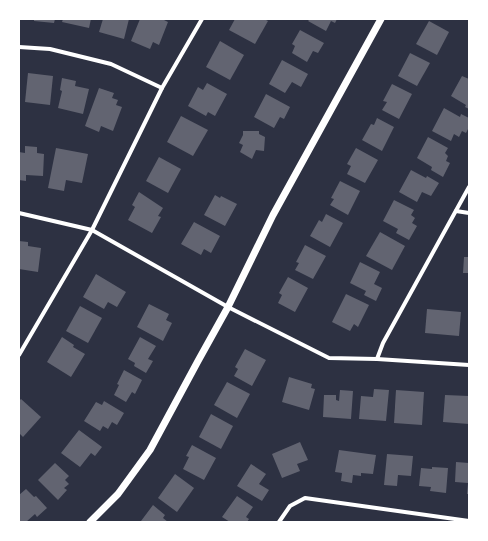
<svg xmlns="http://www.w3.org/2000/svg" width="488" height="541" viewBox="0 0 488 541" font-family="'Nunito Sans',sans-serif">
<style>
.building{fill:#626471}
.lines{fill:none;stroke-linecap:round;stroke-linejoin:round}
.minor{stroke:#fff;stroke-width:4}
.tertiary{stroke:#fff;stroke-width:7}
</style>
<rect width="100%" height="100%" fill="#2d3142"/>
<g class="building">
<path d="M34 19H55L54 23 34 21Z"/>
<path d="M63 19H91L89 28 62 22Z"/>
<path d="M103 19H129L124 39 99 32Z"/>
<path d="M140 19H162L168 22 159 45 153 42 150 49 131 41Z"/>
<path d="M235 19H264L268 21 255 44 229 30Z"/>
<path d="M310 19H337L335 23 331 21 326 31 308 21Z"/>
<path d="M429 21 449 32 437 55 416 44Z"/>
<path d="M300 30 324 43 318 53 313 51 307 62 292 53 295 46 292 44Z"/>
<path d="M220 41 244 55 230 80 206 67Z"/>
<path d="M410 53 430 63 417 86 398 76Z"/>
<path d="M282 60 308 74 301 87 292 82 285 93 269 84Z"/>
<path d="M28 73 53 76 50 105 25 102Z"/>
<path d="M462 76 469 79V109L465 107 466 105 451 96Z"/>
<path d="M62 78 76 81 75 86 89 89 83 114 58 108 62 91 60 90Z"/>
<path d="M207 83 227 94 215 116 208 112 206 116 188 106 198 87 203 90Z"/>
<path d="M392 84 412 94 399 119 382 110 387 102 383 101Z"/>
<path d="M99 88 114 93 112 98 118 100 116 105 122 107 113 131 101 126 99 132 85 126Z"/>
<path d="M266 94 290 107 284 119 280 117 274 128 254 117Z"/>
<path d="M444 108 460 117 461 114 469 118V127L466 133 462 131 459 137 454 134 451 141 432 131Z"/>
<path d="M181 116 208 130 193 156 167 142Z"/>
<path d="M377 118 394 127 382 151 362 140 371 124 374 125Z"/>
<path d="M243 131H259V134L265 137 264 151 256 150 252 159 240 152 243 145 239 143 243 135Z"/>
<path d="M428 137 448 148 445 153 448 156 446 161 450 163 443 177 431 170 432 167 417 158Z"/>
<path d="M25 146 37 147V153L44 154 43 176 26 175V181L19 180V152L25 153Z"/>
<path d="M56 148 88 154 82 183 66 180 64 191 48 188Z"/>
<path d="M356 148 378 160 365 183 347 174 351 166 347 164Z"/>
<path d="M159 157 181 169 168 193 146 181Z"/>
<path d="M411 170 426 178 427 176 439 183 431 196 422 192 417 202 399 192Z"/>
<path d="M340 181 360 191 348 215 330 205 334 199 331 198Z"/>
<path d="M139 192 163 208 158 216 161 217 152 233 128 220 135 207 132 205Z"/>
<path d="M215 195 220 198 221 196 237 204 225 226 204 215Z"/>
<path d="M394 200 414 210 411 215 415 218 412 223 417 226 409 240 396 233 398 229 383 221Z"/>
<path d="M326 214 343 223 330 247 310 236 319 220 322 222Z"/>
<path d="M194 222 220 236 211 253 204 249 201 255 181 244Z"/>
<path d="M380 232 405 246 392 270 366 256Z"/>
<path d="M19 241 28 242V246L41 248 38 272 19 269Z"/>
<path d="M305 245 326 256 313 279 295 270 299 263 296 262Z"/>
<path d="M468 254H469V273H463L464 257H468Z"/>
<path d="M360 262 380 272 374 284 382 288 376 301 364 295 366 291 350 283Z"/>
<path d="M96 274 126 292 117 307 108 302 104 309 83 297Z"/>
<path d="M288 277 308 288 295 312 278 303 282 295 279 293Z"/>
<path d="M346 294 369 305 358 327 354 324 350 331 332 322Z"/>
<path d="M149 304 169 314 166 320 172 323 163 341 137 327Z"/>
<path d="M80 306 102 318 88 343 66 331Z"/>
<path d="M427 309 461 312 459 336 425 333Z"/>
<path d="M62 337 74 345 73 347 85 354 71 377 47 362Z"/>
<path d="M140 337 156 346 148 359 153 361 146 373 134 366 135 363 128 359Z"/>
<path d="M245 349 266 360 252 386 234 376 238 369 235 367Z"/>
<path d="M124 370 142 380 135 394 132 392 126 402 114 395 119 385 117 384Z"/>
<path d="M289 377 312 384 311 388 315 389 309 410 282 402Z"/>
<path d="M227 382 250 394 237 418 214 405Z"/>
<path d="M374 389 389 390 386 421 359 419 361 396 373 397Z"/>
<path d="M340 390 353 391 351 419 323 417 324 395H336V400L339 401Z"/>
<path d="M396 390 424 392 422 425 394 423Z"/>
<path d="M445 395 469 396V424L443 422Z"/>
<path d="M21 399 41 417 23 437 19 433V401Z"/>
<path d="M104 401 124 413 117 425 112 422 108 429 103 426 100 431 84 421 96 402 102 405Z"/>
<path d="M211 414 233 426 221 449 199 437Z"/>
<path d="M79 430 102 447 95 456 91 453 80 467 61 453Z"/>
<path d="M300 442 308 460 297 464 300 471 282 478 272 454Z"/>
<path d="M192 445 216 458 204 480 183 469 189 457 186 456Z"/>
<path d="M339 450 376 455 373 474 361 473V476L353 475 352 483 341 481 342 473 335 472Z"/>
<path d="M387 454 413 456 411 476 398 475 397 486 384 485Z"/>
<path d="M456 462 469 463V494H467L468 483 455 482Z"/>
<path d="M55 463 69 476 65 480 69 484 64 488 67 490 58 500 38 480Z"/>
<path d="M251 464 266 474 259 484 269 490 262 501 237 486Z"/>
<path d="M432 467 448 468 446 493 430 491 431 487 419 486 421 468 432 469Z"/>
<path d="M175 474 194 488 177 512 158 498Z"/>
<path d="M26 489 34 497 36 496 47 508 37 517 35 514 26 522H20L19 521V495Z"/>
<path d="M237 496 253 507 246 517 249 519 247 522H230L222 517Z"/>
<path d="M153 505 165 515 163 518 168 522H143L141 521Z"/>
</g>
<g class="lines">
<g class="minor">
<path d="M19 47 50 49 111 64 162 88"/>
<path d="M456 211 469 213"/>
<path d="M19 213 92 230 228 307 329 358 377 359 469 365"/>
<path d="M19 355 92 230 162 88 202 19"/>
<path d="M377 359 383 343 469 187"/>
<path d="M279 522 290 506 305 498 469 521"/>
</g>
<path class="tertiary" d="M90 522 118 494 150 450 198 361 228 307 273 215 381 19"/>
</g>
<rect width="488" height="541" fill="none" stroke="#ffffff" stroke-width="40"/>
</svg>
